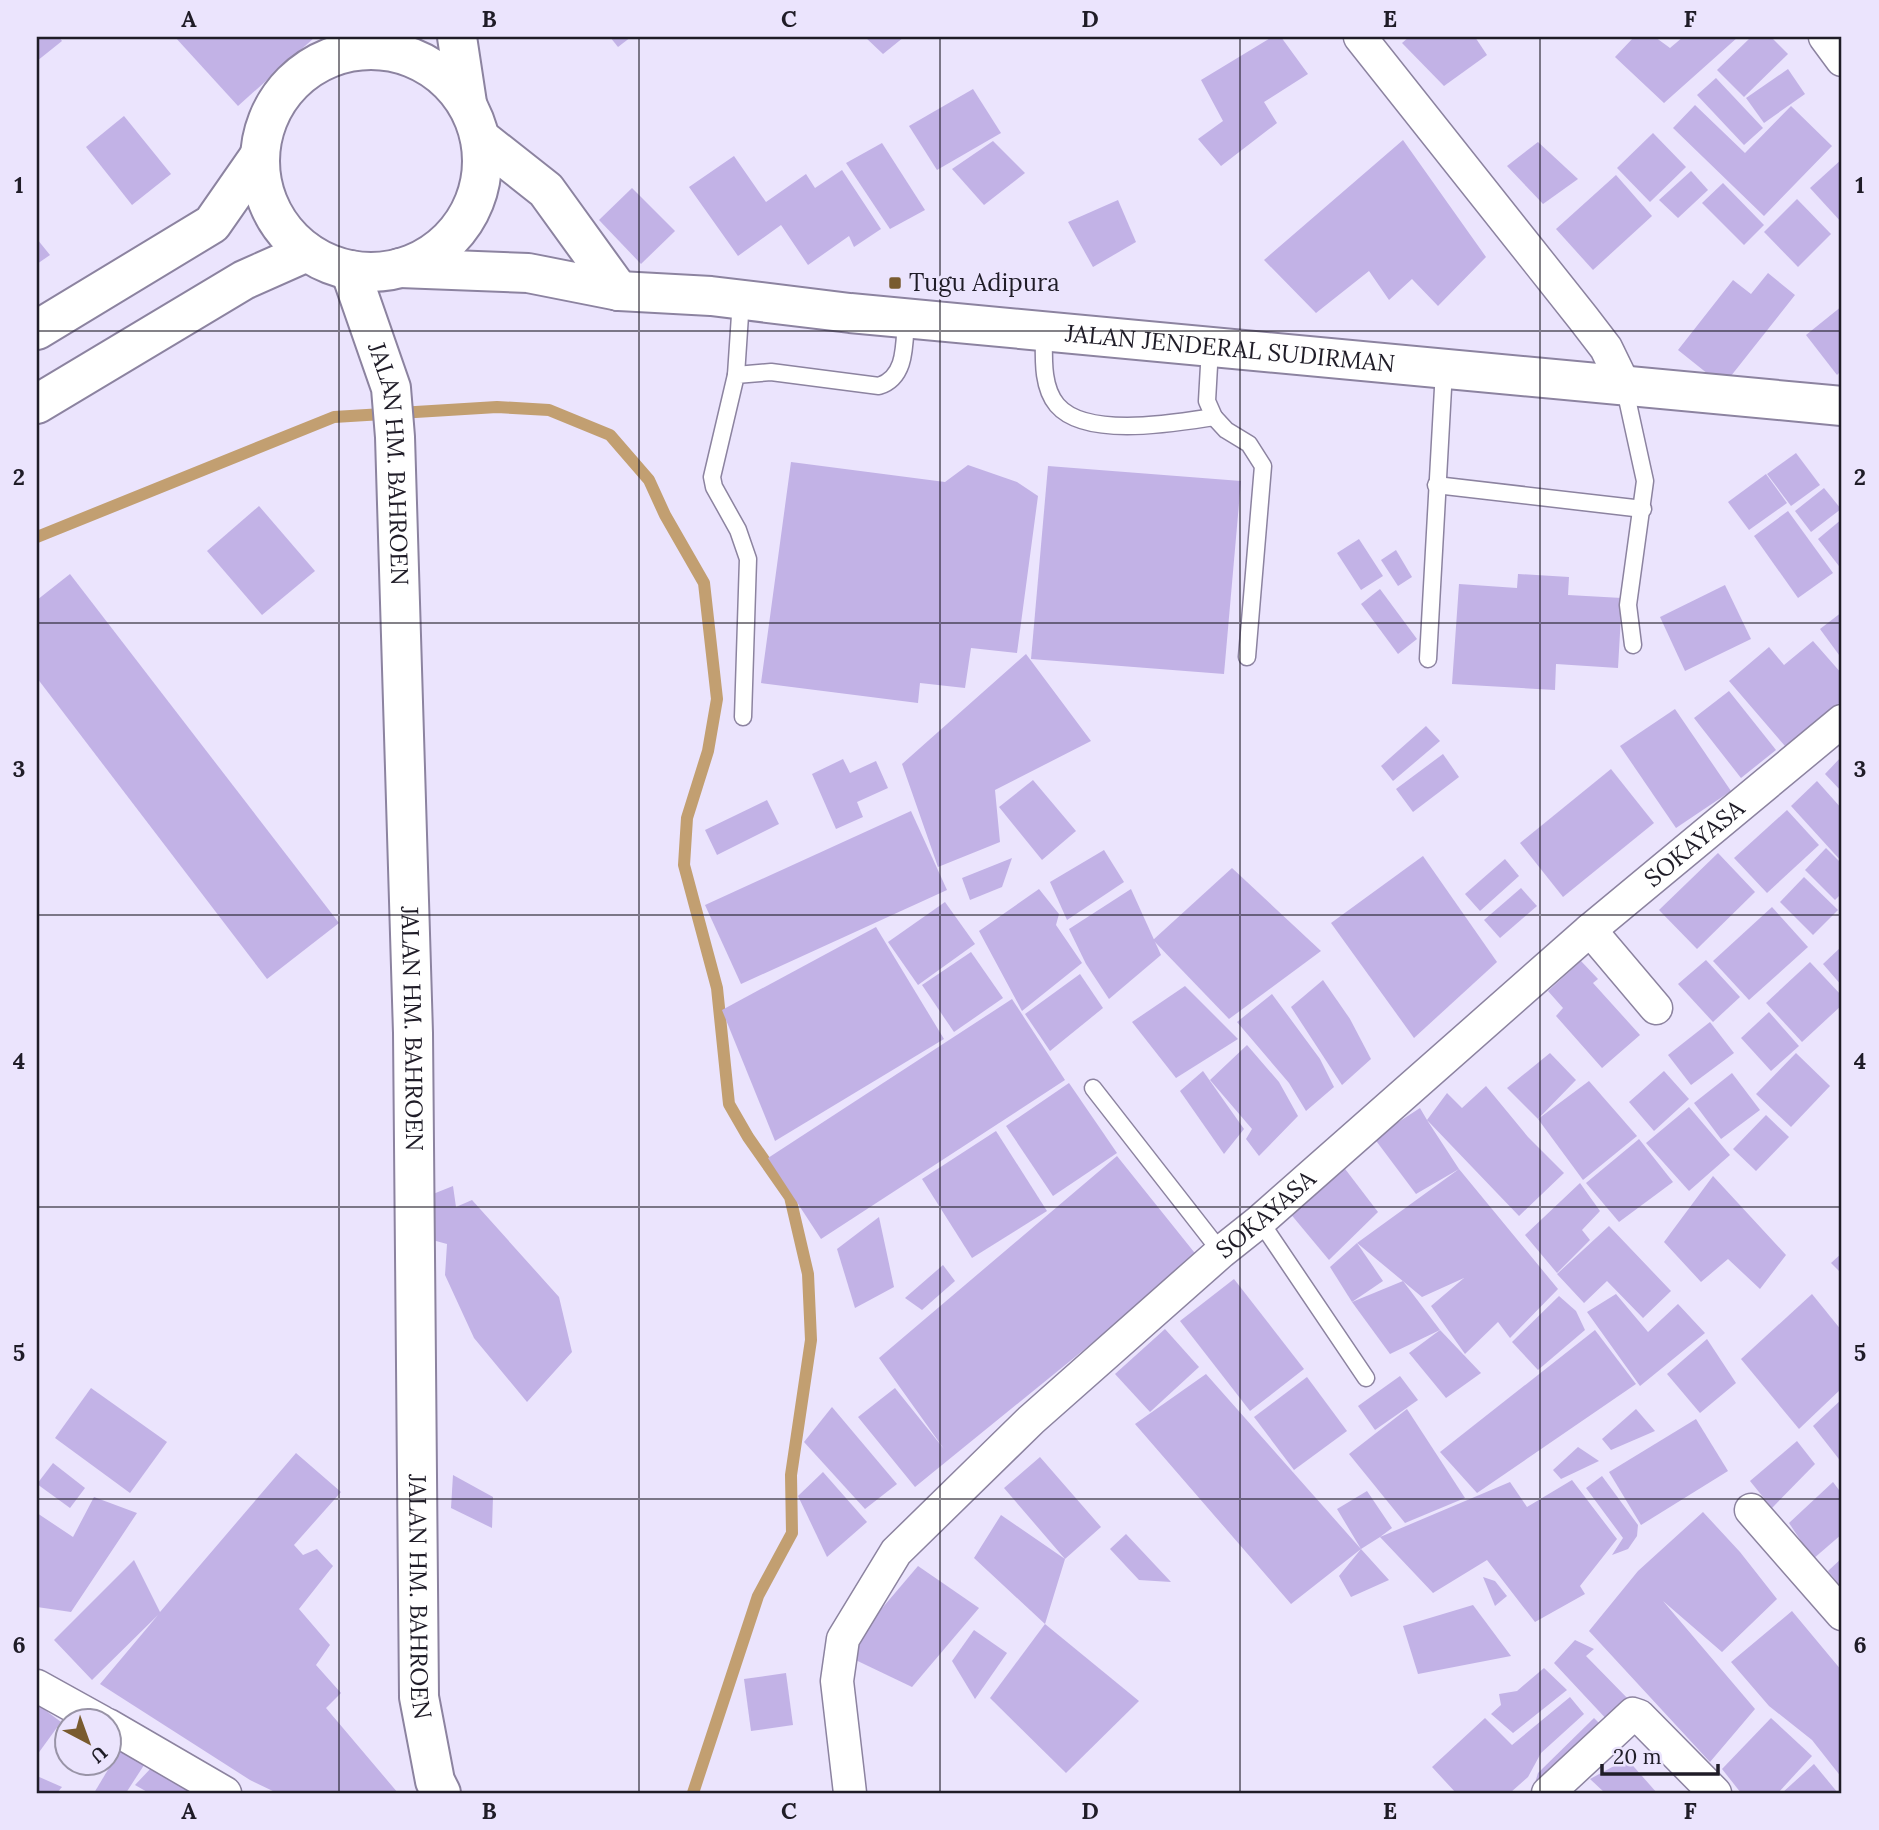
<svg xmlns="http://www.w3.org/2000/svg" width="1879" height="1830" viewBox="0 0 1879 1830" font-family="Lora,serif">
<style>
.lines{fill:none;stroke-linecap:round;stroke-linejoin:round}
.stream{stroke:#c29f71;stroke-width:12}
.building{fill:#c2b2e6}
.service-casing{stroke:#8c83a0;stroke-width:19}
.minor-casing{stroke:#8c83a0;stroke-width:35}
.tertiary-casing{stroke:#8c83a0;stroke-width:42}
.secondary-casing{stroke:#8c83a0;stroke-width:42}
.primary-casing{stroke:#8c83a0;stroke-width:42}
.trunk-casing{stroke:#8c83a0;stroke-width:42}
.service{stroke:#fff;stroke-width:16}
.minor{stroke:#fff;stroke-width:32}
.tertiary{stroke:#fff;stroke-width:38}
.secondary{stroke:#fff;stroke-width:38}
.primary{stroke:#fff;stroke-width:38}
.trunk{stroke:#fff;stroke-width:38}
.grid{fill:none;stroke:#1f1c27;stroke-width:2;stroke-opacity:0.55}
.poi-dot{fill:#795b2f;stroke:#ebe4fd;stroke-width:2.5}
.labels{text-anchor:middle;stroke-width:7;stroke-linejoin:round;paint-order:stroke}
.poi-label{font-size:24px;fill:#1f1c27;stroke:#ebe4fd;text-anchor:start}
.street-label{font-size:24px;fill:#1f1c27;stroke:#ebe4fd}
.neatline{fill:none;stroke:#1f1c27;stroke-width:2.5}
.grid-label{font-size:23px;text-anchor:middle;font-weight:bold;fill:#1f1c27}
</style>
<rect width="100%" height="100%" fill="#ebe4fd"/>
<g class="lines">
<path class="stream" d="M37 537 334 417 497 407 549 410 610 435 649 480 665 515 704 583 717 699 708 751 687 818 684 865 717 988 729 1104 748 1137 790 1197 808 1274 811 1340 791 1475 792 1533 758 1596 693 1793"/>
</g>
<g class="building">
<path d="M37 37H59L62 41 37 61Z"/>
<path d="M175 37H315L238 106Z"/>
<path d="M610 37H631L618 47Z"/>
<path d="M865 37H904L883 54Z"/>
<path d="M1272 37H1281L1308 74 1264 102 1277 123 1221 166 1198 139 1223 121 1201 80Z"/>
<path d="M1409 37H1475L1487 55 1444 86 1402 43Z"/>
<path d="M1634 37H1655L1670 48 1683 37H1738L1664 103 1615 57Z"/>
<path d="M1751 37H1771L1788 54 1744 97 1717 70Z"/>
<path d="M1788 69 1805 94 1764 123 1746 98Z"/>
<path d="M1716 78 1763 128 1744 145 1697 95Z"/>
<path d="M973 89 1001 133 937 170 909 126Z"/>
<path d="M1695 105 1745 153 1791 106 1832 146 1764 216 1673 128Z"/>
<path d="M124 116 171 174 132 205 86 147Z"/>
<path d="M1653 133 1686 167 1650 202 1617 168Z"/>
<path d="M1403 140 1486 257 1438 306 1412 279 1389 300 1369 271 1316 313 1264 260Z"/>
<path d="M993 141 1025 173 984 205 952 169Z"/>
<path d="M1538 142 1578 179 1543 204 1507 166Z"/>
<path d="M882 143 925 210 890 229 846 163Z"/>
<path d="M734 156 766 202 806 174 815 188 842 170 881 229 854 247 849 236 808 265 781 225 738 256 689 187Z"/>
<path d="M1842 159V223L1810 188Z"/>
<path d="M1691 171 1708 190 1678 218 1659 200Z"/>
<path d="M1616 175 1652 216 1593 270 1556 229Z"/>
<path d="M1723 183 1764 225 1744 245 1702 203Z"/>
<path d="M632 188 675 231 641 264 599 220Z"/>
<path d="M1797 199 1831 234 1798 267 1764 232Z"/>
<path d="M1118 200 1136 242 1093 267 1068 222Z"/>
<path d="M37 239 50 255 37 264Z"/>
<path d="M1768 273 1795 295 1723 386 1678 350 1733 280 1751 294Z"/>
<path d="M1842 306V370L1837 375 1806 335Z"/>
<path d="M1796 453 1820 485 1791 506 1767 474Z"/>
<path d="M791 462 945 482 968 465 1017 482 1038 496 1017 653 971 648 965 688 920 683 918 703 761 683Z"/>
<path d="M1048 466 1241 481 1224 674 1031 659Z"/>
<path d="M1766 474 1787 503 1749 530 1728 502Z"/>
<path d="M1824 488 1841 509 1811 532 1795 511Z"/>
<path d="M259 506 315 571 262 615 207 551Z"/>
<path d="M1788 511 1833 573 1798 598 1754 536Z"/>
<path d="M1842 519V570L1818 539Z"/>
<path d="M1359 539 1383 576 1361 590 1337 553Z"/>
<path d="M1396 550 1412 577 1398 586 1381 560Z"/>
<path d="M70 574 339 923 267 979 37 678V600Z"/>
<path d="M1518 574 1569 577 1568 595 1622 598 1618 668 1556 664 1555 690 1452 684 1459 584 1517 588Z"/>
<path d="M1725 585 1751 639 1685 671 1660 617Z"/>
<path d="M1380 589 1417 639 1398 654 1361 604Z"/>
<path d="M1842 612V659L1820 629Z"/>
<path d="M1813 641 1842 674V701L1785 746 1729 681 1769 647 1784 665Z"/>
<path d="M1026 654 1091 741 995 790 1000 842 938 867 902 764Z"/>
<path d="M1729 691 1776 750 1741 778 1694 718Z"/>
<path d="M1675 709 1731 791 1676 828 1620 746Z"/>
<path d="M1426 726 1440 741 1393 781 1381 766Z"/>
<path d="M1443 754 1459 777 1413 812 1396 789Z"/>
<path d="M1842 756V792L1825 774Z"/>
<path d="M843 759 850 773 876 761 888 788 857 802 863 817 836 829 812 774Z"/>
<path d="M1611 769 1654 823 1563 897 1520 843Z"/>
<path d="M1033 780 1076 831 1042 860 999 807Z"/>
<path d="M1817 781 1842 809V862L1791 806Z"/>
<path d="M767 800 779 824 717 855 705 830Z"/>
<path d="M1787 810 1819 845 1767 893 1734 858Z"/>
<path d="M911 811 947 890 741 984 705 905Z"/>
<path d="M1826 848 1842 864V893L1835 900 1805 870Z"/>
<path d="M1104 850 1124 882 1067 920 1050 882Z"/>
<path d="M1718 853 1755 892 1697 949 1659 910Z"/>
<path d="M1423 856 1497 962 1414 1038 1331 923Z"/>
<path d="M1012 858 1002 887 970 900 962 878Z"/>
<path d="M1505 859 1519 876 1480 911 1465 894Z"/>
<path d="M1232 868 1321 951 1229 1019 1153 940Z"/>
<path d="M1804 877 1838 910 1813 935 1780 902Z"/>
<path d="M1521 888 1537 906 1500 938 1484 920Z"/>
<path d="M1039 889 1059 914 1056 925 1082 963 1022 1011 979 931Z"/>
<path d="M1131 889 1161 955 1109 999 1086 964 1069 929Z"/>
<path d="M945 902 975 944 918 985 888 942Z"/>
<path d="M1772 907 1808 947 1749 1000 1713 961Z"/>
<path d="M876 927 944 1039 775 1141 722 1010Z"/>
<path d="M1842 946V986L1823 964Z"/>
<path d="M971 952 1003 998 954 1032 922 985Z"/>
<path d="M1706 960 1740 997 1713 1022 1678 984Z"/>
<path d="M1581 961 1598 979 1593 983 1640 1035 1602 1068 1556 1016 1563 1008 1548 991Z"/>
<path d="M1810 962 1842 996V1005L1802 1042 1766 1003Z"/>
<path d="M1080 974 1103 1008 1050 1051 1025 1014Z"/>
<path d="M1323 980 1350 1019 1371 1059 1342 1085 1291 1007Z"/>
<path d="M1185 986 1238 1039 1176 1078 1132 1022Z"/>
<path d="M1272 994 1320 1059 1334 1087 1306 1111 1289 1083 1237 1022Z"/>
<path d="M1012 999 1065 1080 821 1239 768 1158Z"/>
<path d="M1769 1012 1799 1046 1771 1071 1741 1038Z"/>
<path d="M1710 1022 1734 1053 1691 1085 1668 1055Z"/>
<path d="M1247 1045 1279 1082 1298 1116 1259 1156 1246 1139 1252 1129 1210 1080Z"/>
<path d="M1550 1053 1576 1080 1538 1119 1507 1088Z"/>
<path d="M1796 1053 1830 1086 1791 1127 1756 1094Z"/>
<path d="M1203 1071 1244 1129 1224 1154 1180 1091Z"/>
<path d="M1664 1071 1689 1099 1654 1131 1629 1102Z"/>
<path d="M1732 1073 1760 1110 1721 1139 1694 1103Z"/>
<path d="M1589 1081 1637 1136 1583 1180 1538 1119Z"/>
<path d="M1069 1083 1117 1153 1053 1196 1006 1126Z"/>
<path d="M1486 1086 1528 1137 1564 1173 1519 1216 1427 1120 1459 1169 1558 1289 1510 1338 1498 1322 1465 1354 1431 1306 1464 1278 1422 1297 1357 1243 1459 1169 1416 1194 1374 1138 1420 1108 1427 1120 1447 1093 1462 1108Z"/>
<path d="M1689 1107 1730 1155 1689 1191 1646 1143Z"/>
<path d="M1766 1115 1789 1137 1756 1171 1733 1149Z"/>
<path d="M996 1131 1047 1211 972 1258 922 1179Z"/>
<path d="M1639 1139 1673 1182 1619 1222 1586 1183Z"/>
<path d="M1117 1156 1198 1257 915 1487 858 1417 895 1388 944 1449 879 1358Z"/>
<path d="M1339 1161 1378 1212 1329 1260 1284 1206Z"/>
<path d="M1713 1176 1786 1255 1760 1289 1728 1259 1701 1282 1664 1242Z"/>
<path d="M1580 1183 1600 1211 1582 1230 1590 1240 1557 1273 1525 1235Z"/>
<path d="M453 1186 456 1207 472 1200 559 1297 572 1352 527 1402 474 1338 445 1275 447 1244 425 1238 428 1196Z"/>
<path d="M879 1217 894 1287 855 1308 837 1249Z"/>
<path d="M1609 1226 1671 1291 1643 1318 1607 1281 1584 1303 1557 1274Z"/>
<path d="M1357 1243 1383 1281 1352 1302 1330 1267Z"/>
<path d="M1842 1253V1274L1831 1263Z"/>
<path d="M943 1265 955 1281 922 1310 905 1298Z"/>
<path d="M1234 1279 1304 1369 1250 1411 1180 1321Z"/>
<path d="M1403 1281 1440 1330 1390 1354 1352 1302Z"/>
<path d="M1616 1294 1648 1332 1678 1304 1705 1333 1640 1386 1587 1312Z"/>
<path d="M1812 1294 1842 1331V1388L1799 1429 1741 1359Z"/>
<path d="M1559 1296 1576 1311 1585 1330 1538 1370 1512 1342Z"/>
<path d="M1165 1329 1199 1367 1150 1412 1115 1374Z"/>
<path d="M1440 1330 1481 1373 1446 1398 1409 1353Z"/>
<path d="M1595 1330 1636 1384 1477 1493 1440 1452Z"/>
<path d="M1707 1339 1736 1383 1700 1413 1667 1374Z"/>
<path d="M1206 1374 1361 1549 1337 1509 1367 1491 1392 1528 1380 1537 1510 1482 1527 1507 1572 1480 1617 1539 1580 1586 1585 1594 1535 1622 1487 1560 1433 1593 1380 1537 1361 1549 1389 1580 1351 1597 1339 1576 1361 1549 1291 1604 1135 1424Z"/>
<path d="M1400 1376 1418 1400 1375 1430 1358 1406Z"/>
<path d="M1307 1377 1347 1431 1294 1470 1254 1417Z"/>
<path d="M91 1388 167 1442 130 1493 55 1438Z"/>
<path d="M1842 1399V1463L1813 1426Z"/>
<path d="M832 1407 897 1484 865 1509 804 1442Z"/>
<path d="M1407 1409 1465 1498 1405 1523 1349 1454Z"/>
<path d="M1636 1409 1655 1431 1611 1450 1602 1439Z"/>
<path d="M1696 1419 1728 1471 1641 1525 1609 1472Z"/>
<path d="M1797 1441 1815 1464 1772 1508 1750 1481Z"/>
<path d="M1578 1447 1599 1461 1561 1479 1553 1470Z"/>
<path d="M296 1453 341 1492 294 1545 303 1555 317 1549 333 1566 299 1609 330 1645 316 1665 341 1693 326 1708 398 1793H277L250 1780 100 1684 158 1615 92 1680 54 1640 134 1560 160 1612Z"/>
<path d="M1040 1457 1101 1527 1065 1559 1045 1624 974 1558 1001 1515 1065 1559 1004 1488Z"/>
<path d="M53 1463 85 1488 70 1508 37 1484Z"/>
<path d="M823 1472 867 1522 827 1557 798 1496Z"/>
<path d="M453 1475 493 1497 492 1528 451 1508Z"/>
<path d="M1602 1476 1638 1525 1637 1536 1628 1549 1612 1555 1623 1538 1586 1488Z"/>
<path d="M1833 1482 1842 1494V1534L1813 1559 1789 1523Z"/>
<path d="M94 1497 137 1513 71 1612 37 1607V1513L73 1537Z"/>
<path d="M1703 1512 1740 1552 1777 1599 1722 1652 1663 1601 1755 1709 1710 1762 1589 1631 1638 1571Z"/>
<path d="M1126 1534 1171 1582 1139 1580 1110 1549Z"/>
<path d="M1842 1558V1588L1828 1571Z"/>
<path d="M918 1566 979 1608 912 1687 843 1654Z"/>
<path d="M1483 1577 1495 1581 1507 1596 1495 1606Z"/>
<path d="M1473 1605 1511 1656 1418 1674 1403 1626Z"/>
<path d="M1792 1611 1842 1671V1778L1812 1740 1769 1706 1731 1662Z"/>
<path d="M1045 1624 1139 1701 1066 1773 990 1698Z"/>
<path d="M974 1630 1007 1653 975 1699 952 1661Z"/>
<path d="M1575 1640 1594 1649 1586 1656 1632 1703 1611 1724 1554 1663Z"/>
<path d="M1544 1668 1567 1690 1513 1733 1491 1714 1501 1705 1499 1694 1517 1691Z"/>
<path d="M786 1673 793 1725 751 1731 744 1679Z"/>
<path d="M1570 1697 1584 1714 1541 1753 1528 1777 1510 1793H1456L1432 1767 1485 1718 1512 1745Z"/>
<path d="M37 1704 61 1722 37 1755Z"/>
<path d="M1594 1718 1607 1731 1532 1793 1538 1773Z"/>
<path d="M1771 1718 1812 1756 1778 1793H1741L1722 1769Z"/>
<path d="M121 1748 146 1762 126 1793H94Z"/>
<path d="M1627 1759 1657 1793H1605L1590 1779Z"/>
<path d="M1814 1764 1838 1793H1782Z"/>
<path d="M153 1766 197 1793H149L135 1785Z"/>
<path d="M37 1776 62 1787 57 1793H37Z"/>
</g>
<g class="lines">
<defs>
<g id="service">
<path d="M1044 332C1044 355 1041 386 1057 405 1086 439 1175 423 1214 417"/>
<path d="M1210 348 1207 401 1214 417 1226 430 1249 444 1263 466 1247 657"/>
<path d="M736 375 741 300"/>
<path d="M1624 385 1645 481 1628 605 1633 645"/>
<path d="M1436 485 1643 509"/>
<path d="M1428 659 1444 370"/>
<path d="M743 717 748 559 738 530 714 487 712 477 736 375 771 372 879 386C907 377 904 344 906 318"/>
<path d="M1093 1088 1221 1252"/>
<path d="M1260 1221 1366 1378"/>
</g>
<g id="minor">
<path d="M1360 37 1583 318 1606 348 1624 385"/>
<path d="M1825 37 1842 60"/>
<path d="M1590 930 1656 1008"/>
<path d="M1751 1510 1842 1614"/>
<path d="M37 1686 102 1722"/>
<path d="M108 1725 225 1793"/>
<path id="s1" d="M850 1793 837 1681 843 1639 896 1552 1031 1420 1221 1252 1260 1221 1590 930 1842 721"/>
<path d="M1548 1793 1633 1714 1639 1716 1715 1793"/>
</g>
<g id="tertiary">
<path id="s2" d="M350 270 391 388 395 437 413 1033 419 1697 435 1781 441 1793"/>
</g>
<g id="secondary">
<path d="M480 138 546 190 619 291"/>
<path d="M400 268 528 273 619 291"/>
</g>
<g id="primary">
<path id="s3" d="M619 291 711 296 850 313 1842 406"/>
</g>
<g id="trunk">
<path d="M457 37 467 103"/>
<circle cx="371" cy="161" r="111"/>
<path d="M37 330 212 224 260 155"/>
<path d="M37 404 244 280 307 252"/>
</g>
</defs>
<use href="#service" class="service-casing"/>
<use href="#minor" class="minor-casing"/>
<use href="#tertiary" class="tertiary-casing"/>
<use href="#secondary" class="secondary-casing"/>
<use href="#primary" class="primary-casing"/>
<use href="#trunk" class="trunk-casing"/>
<use href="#service" class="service"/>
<use href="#minor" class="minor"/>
<use href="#tertiary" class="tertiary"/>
<use href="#secondary" class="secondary"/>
<use href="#primary" class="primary"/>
<use href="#trunk" class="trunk"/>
</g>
<path class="grid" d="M339 37V1793M639 37V1793M940 37V1793M1240 37V1793M1540 37V1793M37 331H1842M37 623H1842M37 915H1842M37 1207H1842M37 1499H1842"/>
<rect class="poi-dot" x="888" y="276" width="14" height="14" rx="3.5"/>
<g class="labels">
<g class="poi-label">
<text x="909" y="291">Tugu Adipura</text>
</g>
<g class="street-label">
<text dy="8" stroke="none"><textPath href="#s3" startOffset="614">JALAN JENDERAL SUDIRMAN</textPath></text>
<text dy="8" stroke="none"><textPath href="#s2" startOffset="200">JALAN HM. BAHROEN</textPath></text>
<text dy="8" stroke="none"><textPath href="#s1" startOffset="1325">SOKAYASA</textPath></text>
<text dy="8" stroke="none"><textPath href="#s2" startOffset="766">JALAN HM. BAHROEN</textPath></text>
<text dy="8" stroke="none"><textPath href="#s1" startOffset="758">SOKAYASA</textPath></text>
<text dy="8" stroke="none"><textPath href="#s2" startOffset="1334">JALAN HM. BAHROEN</textPath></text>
</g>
</g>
<rect width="1879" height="1830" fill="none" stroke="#ebe4fd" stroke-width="77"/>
<g transform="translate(88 1742) rotate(139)"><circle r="33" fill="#ebe4fd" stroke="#9994a7" stroke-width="2"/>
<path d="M0-5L12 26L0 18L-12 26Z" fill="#795b2f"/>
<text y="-10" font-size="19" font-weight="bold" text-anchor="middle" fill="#1f1c27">U</text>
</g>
<path d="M1602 1764v10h116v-10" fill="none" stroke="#1f1c27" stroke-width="3.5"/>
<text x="1613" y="1764" font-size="21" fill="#1f1c27" stroke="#ebe4fd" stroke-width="5" paint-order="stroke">20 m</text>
<rect x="38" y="38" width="1802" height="1754" class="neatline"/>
<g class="grid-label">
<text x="189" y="27">A</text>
<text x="489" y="27">B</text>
<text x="789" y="27">C</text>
<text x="1090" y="27">D</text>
<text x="1390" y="27">E</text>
<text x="1690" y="27">F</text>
<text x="19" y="193">1</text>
<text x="1860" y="193">1</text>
<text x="19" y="485">2</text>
<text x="1860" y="485">2</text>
<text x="19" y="777">3</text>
<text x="1860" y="777">3</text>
<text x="19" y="1069">4</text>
<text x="1860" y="1069">4</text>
<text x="19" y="1361">5</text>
<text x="1860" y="1361">5</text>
<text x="19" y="1653">6</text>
<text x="1860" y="1653">6</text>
<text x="189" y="1819">A</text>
<text x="489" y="1819">B</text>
<text x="789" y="1819">C</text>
<text x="1090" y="1819">D</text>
<text x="1390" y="1819">E</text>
<text x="1690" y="1819">F</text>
</g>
</svg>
